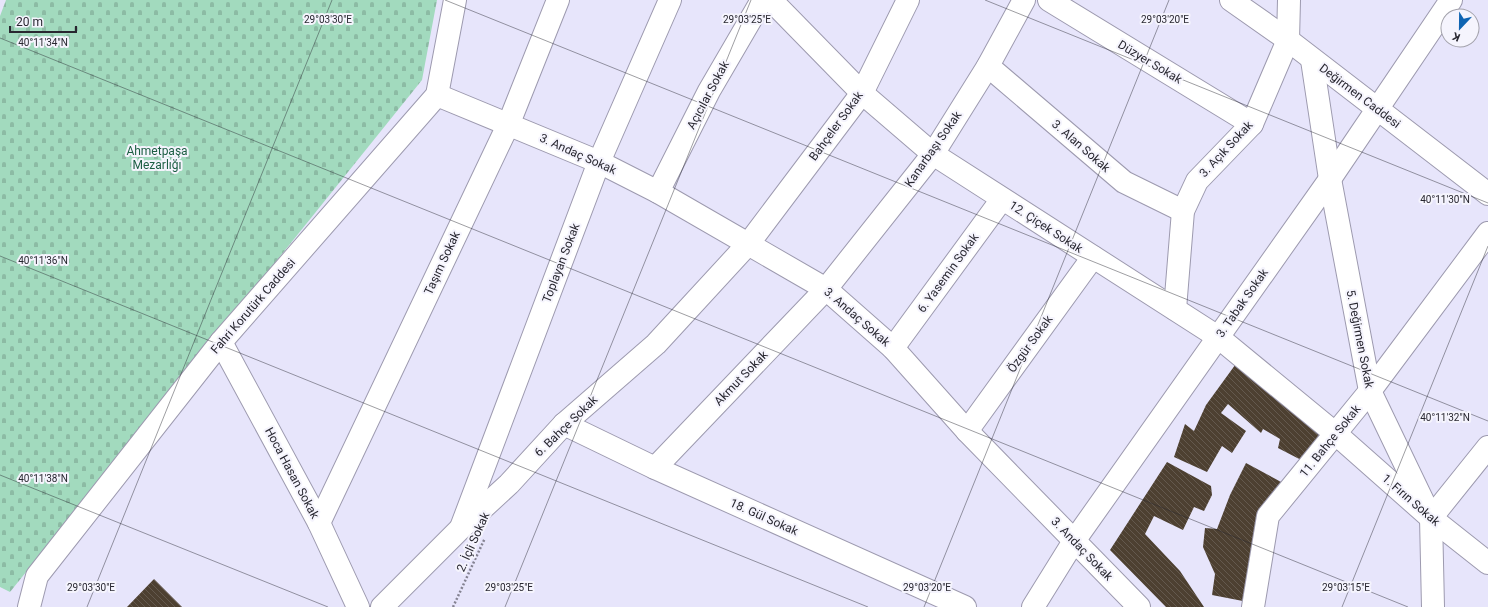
<svg xmlns="http://www.w3.org/2000/svg" width="1488" height="607" viewBox="0 0 1488 607" font-family="Roboto,sans-serif">
<style>
.cemetery{fill:url(#cemetery-stones)}
.building{fill:url(#building-back-hatch)}
.lines{fill:none;stroke-linecap:round;stroke-linejoin:round}
.minor-casing{stroke:#9d9aaf;stroke-width:24}
.path{stroke:#848291;stroke-width:2.5;stroke-dasharray:2 2;stroke-linecap:butt}
.minor{stroke:#fff;stroke-width:22}
.ticks{fill:none;stroke:#282730;stroke-width:1;stroke-opacity:0.45}
.labels{text-anchor:middle;stroke-width:4;stroke-linejoin:round;paint-order:stroke}
.street-label{font-size:12px;fill:#282730;stroke:#f5f4fd}
.park-label{font-size:12px;fill:#1c5e43;stroke:#f5f4fd}
.ticks-label{font-size:10px;text-anchor:middle;fill:#282730;stroke:#f5f4fd;stroke-width:4;stroke-linejoin:round;paint-order:stroke}
</style>
<defs>
<pattern id="cemetery-stones" width="16" height="16" patternUnits="userSpaceOnUse"><rect width="16" height="16" fill="#a2dabe"/><path d="M2 7V4a2 2 0 0 1 4 0v3zM10 15v-3a2 2 0 0 1 4 0v3z" fill="#8cbba4"/></pattern>
<pattern id="building-back-hatch" width="6" height="6" patternUnits="userSpaceOnUse"><rect width="6" height="6" fill="#4d4031"/><path d="M-1 5l2 2M0 0l6 6M5-1l2 2" fill="none" stroke="#64594e"/></pattern>
</defs>
<rect width="100%" height="100%" fill="#e7e5fb"/>
<path class="cemetery" d="M6 0H437L422 80 10 592 0 587V16Z"/>
<g class="building">
<path d="M1238 361 1325 435 1305 462 1278 448 1280 439 1263 429 1261 433 1228 404 1221 413 1246 431 1232 453 1222 446 1207 472 1174 457 1185 424 1194 431 1206 405Z"/>
<path d="M1167 462 1211 486 1212 495 1204 511 1194 507 1183 530 1154 516 1145 534 1180 571 1204 607H1166L1110 550Z"/>
<path d="M1246 463 1283 483 1248 602 1212 595 1215 574 1203 547 1205 528 1217 529 1230 495Z"/>
<path d="M154 579 182 607H127Z"/>
</g>
<g class="lines">
<defs>
<g id="minor">
<path d="M771 0 862 93 933 154 1218 337 1336 434 1431 518 1488 563"/>
<path d="M1049 0 1252 124"/>
<path d="M1231 0 1288 40 1488 194"/>
<path d="M1312 60 1330 179 1370 391 1431 518 1433 607"/>
<path d="M988 66 1124 182 1183 211"/>
<path d="M437 95 599 162 658 192 826 289 893 348 967 431 1139 607"/>
<path d="M658 192 709 91 762 0"/>
<path d="M1175 309 1183 211 1197 181 1252 124 1288 40 1289 0"/>
<path d="M221 342 319 523 358 607"/>
<path d="M893 348 1002 199"/>
<path d="M564 424 655 468 965 607"/>
<path d="M967 431 1093 257"/>
<path d="M655 468 826 289 933 154 988 66 1024 0"/>
<path d="M1431 518 1488 447"/>
<path d="M319 523 509 123 558 0"/>
<path d="M462 525 599 162 670 0"/>
<path d="M29 607 37 576 221 342 437 95 455 0"/>
<path d="M382 607 460 529 509 484 564 424 656 344 749 243 862 93 908 0"/>
<path d="M1033 607 1074 541 1330 179 1451 0"/>
<path d="M1253 607 1268 516 1370 391 1488 233"/>
</g>
</defs>
<use href="#minor" class="minor-casing"/>
<path class="path" d="M453 607 485 538"/>
<use href="#minor" class="minor"/>
</g>
<path class="ticks" d="M445 0 1488 421M985 0 1488 203M0 38 1408 607M0 256 868 607M0 475 328 607M87 607 332 0M505 607 751 0M924 607 1169 0M1342 607 1488 246"/>
<g class="labels">
<g class="street-label">
<text transform="translate(1150 62) rotate(31)" y="4">Düzyer Sokak</text>
<text transform="translate(708 95) rotate(-62)" y="4">Açıcılar Sokak</text>
<text transform="translate(1360 96) rotate(37)" y="4">Değirmen Caddesi</text>
<text transform="translate(836 126) rotate(-54)" y="4">Bahçeler Sokak</text>
<text transform="translate(1081 146) rotate(41)" y="4">3. Alan Sokak</text>
<text transform="translate(933 149) rotate(-55)" y="4">Kanarbaşı Sokak</text>
<text transform="translate(1226 149) rotate(-47)" y="4">3. Açık Sokak</text>
<text transform="translate(578 154) rotate(24)" y="4">3. Andaç Sokak</text>
<text transform="translate(1046 227) rotate(33)" y="4">12. Çiçek Sokak</text>
<text transform="translate(442 263) rotate(-65)" y="4">Taşım Sokak</text>
<text transform="translate(561 263) rotate(-69)" y="4">Toplayan Sokak</text>
<text transform="translate(948 273) rotate(-54)" y="4">6. Yasemin Sokak</text>
<text transform="translate(1242 303) rotate(-55)" y="4">3. Tabak Sokak</text>
<text transform="translate(253 306) rotate(-49)" y="4">Fahri Korutürk Caddesi</text>
<text transform="translate(857 317) rotate(41)" y="4">3. Andaç Sokak</text>
<text transform="translate(1360 339) rotate(79)" y="4">5. Değirmen Sokak</text>
<text transform="translate(1030 344) rotate(-54)" y="4">Özgür Sokak</text>
<text transform="translate(741 378) rotate(-46)" y="4">Akmut Sokak</text>
<text transform="translate(566 426) rotate(-44)" y="4">6. Bahçe Sokak</text>
<text transform="translate(1330 441) rotate(-51)" y="4">11. Bahçe Sokak</text>
<text transform="translate(292 473) rotate(62)" y="4">Hoca Hasan Sokak</text>
<text transform="translate(1411 500) rotate(41)" y="4">1. Fırın Sokak</text>
<text transform="translate(764 517) rotate(24)" y="4">18. Gül Sokak</text>
<text transform="translate(473 542) rotate(-66)" y="4">2. İçli Sokak</text>
<text transform="translate(1082 549) rotate(46)" y="4">3. Andaç Sokak</text>
</g>
<g class="park-label">
<text x="157" y="155">Ahmetpaşa<tspan x="157" dy="14">Mezarlığı</tspan></text>
</g>
</g>
<g class="ticks-label">
<text x="328" y="23">29°03'30"E</text>
<text x="747" y="23">29°03'25"E</text>
<text x="1165" y="23">29°03'20"E</text>
<text x="43" y="46">40°11'34"N</text>
<text x="1445" y="203">40°11'30"N</text>
<text x="43" y="264">40°11'36"N</text>
<text x="1445" y="421">40°11'32"N</text>
<text x="43" y="482">40°11'38"N</text>
<text x="91" y="591">29°03'30"E</text>
<text x="509" y="591">29°03'25"E</text>
<text x="927" y="591">29°03'20"E</text>
<text x="1346" y="591">29°03'15"E</text>
</g>
<g transform="translate(1460 28) rotate(202)"><circle r="19" fill="#f5f4fd" stroke="#a3a2ab"/>
<path d="M0-3L7 15L0 10L-7 15Z" fill="#0f64b2"/>
<text y="-6" font-size="11" font-weight="bold" text-anchor="middle" fill="#282730">K</text>
</g>
<path d="M10 26v6h66v-6" fill="none" stroke="#282730" stroke-width="2"/>
<text x="16" y="26" font-size="12" fill="#282730" stroke="#f5f4fd" stroke-width="3" paint-order="stroke">20 m</text>
</svg>
